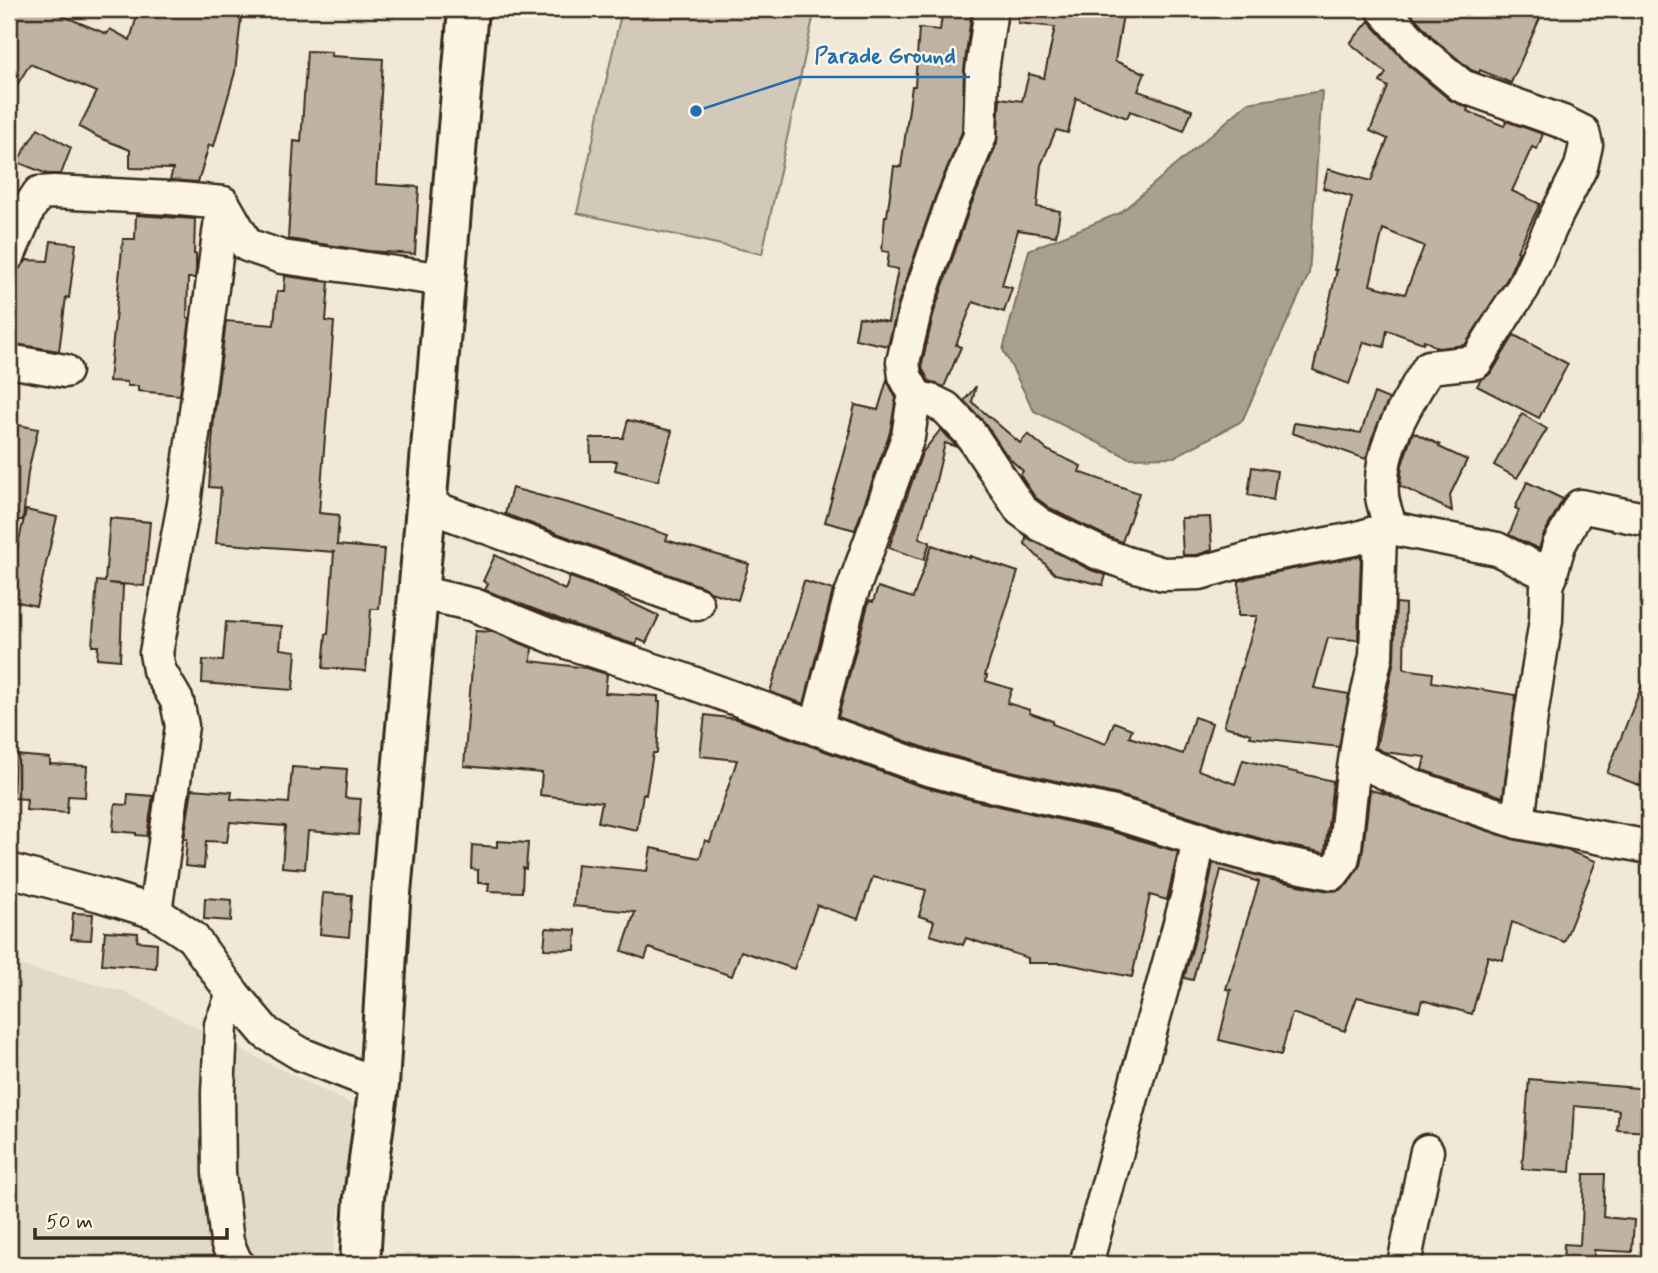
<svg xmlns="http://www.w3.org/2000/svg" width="1658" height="1273" viewBox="0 0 1658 1273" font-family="Mynerve,sans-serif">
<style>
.built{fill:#e1d9c9}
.green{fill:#d2c9ba;stroke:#867a6c;stroke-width:2}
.water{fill:#aaa091;stroke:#7e7163;stroke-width:2}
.building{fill:#beb3a4;stroke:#3b2a1e;stroke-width:2;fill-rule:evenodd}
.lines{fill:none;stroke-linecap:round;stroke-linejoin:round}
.street-casing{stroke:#3b2a1e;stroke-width:37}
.secondary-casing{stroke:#3b2a1e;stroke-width:44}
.street{stroke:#fcf5e5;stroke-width:32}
.secondary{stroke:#fcf5e5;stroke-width:38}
.leader{fill:none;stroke:#1f6fb2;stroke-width:2.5}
.callout-dot{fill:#1f6fb2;stroke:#fcf5e5;stroke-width:2.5}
.callout-label{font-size:23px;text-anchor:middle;font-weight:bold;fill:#1f6fb2;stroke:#fcf5e5;stroke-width:5;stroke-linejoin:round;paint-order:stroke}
</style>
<rect width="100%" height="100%" fill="#f0e9d9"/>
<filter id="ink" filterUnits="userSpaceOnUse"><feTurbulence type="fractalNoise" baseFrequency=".0143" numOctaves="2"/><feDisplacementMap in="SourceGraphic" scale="14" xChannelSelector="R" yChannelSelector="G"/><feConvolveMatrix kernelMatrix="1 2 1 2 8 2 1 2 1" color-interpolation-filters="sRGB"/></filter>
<g filter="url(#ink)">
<path class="built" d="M9 963 123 991 355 1106 331 1264H9Z"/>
<path class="green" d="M622 9H815L762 254 577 213Z"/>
<path class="water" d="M1322 91 1309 274 1242 421 1174 457 1129 458 1034 411 1003 350 1029 250 1120 213 1248 103Z"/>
<g class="building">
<path d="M9 9H60L58 14 107 34 110 29 130 40 139 9H242L235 72 214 146 209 145 198 182 170 180 173 169 130 168V150L98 137 79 127 97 92 30 64 9 98Z"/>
<path d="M943 9H972L964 70 962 132 935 197 899 301 888 346 855 339 859 317 888 322 898 269 887 267 889 252 882 251 885 216H887L894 166 901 167 912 86H915L919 28 940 30Z"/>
<path d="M1019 9H1124L1115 61 1145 73 1138 91 1192 110 1184 131 1130 111 1127 118 1076 98 1068 133 1056 130 1041 165 1037 207 1060 211 1056 236 1018 230 1002 285 1012 288 1004 312 973 302 956 345 961 347 944 387 929 381 923 370 922 363 934 312 969 210 997 143 1000 98 1022 101 1029 74 1044 78 1055 27 1018 23Z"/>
<path d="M1407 9H1518L1540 18 1511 83 1480 70 1479 73 1471 70 1434 39Z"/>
<path d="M1369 21 1409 66 1450 100 1468 108 1467 111 1504 126 1506 121 1543 134 1537 149 1532 147 1512 191 1540 204 1517 251 1519 252 1507 279 1465 345 1438 348 1424 340 1423 343 1387 330 1384 347 1364 342 1349 384 1313 370 1337 270H1334L1352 197 1323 188 1328 169 1371 181 1388 139 1370 131 1388 87 1380 82 1386 73 1350 43ZM1383 229 1424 246 1405 294 1370 285Z"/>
<path d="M307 51 332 52 331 56 383 59 376 184 419 187 415 254 369 251 288 239 294 141 301 142Z"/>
<path d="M38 128 71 148 61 174H47L17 162Z"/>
<path d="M136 215 195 219 194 254H196V270L195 278H188L187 318H190L180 395 138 391V386H127V382L109 381 123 239H135Z"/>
<path d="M51 241 76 244 69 298 66 297 59 351 9 343V272L19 269 27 260 48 261Z"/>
<path d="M285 276 329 282 326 321 334 322 319 513 339 515 337 545 384 549 379 609H371L366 671 323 668 326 634H328L334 552 216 543 221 488 209 487 214 417 226 321 274 325 277 291H284Z"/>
<path d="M1514 335 1568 364 1539 418 1477 386 1481 379 1486 377 1492 372Z"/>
<path d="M887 380 896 398 890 432 855 530 825 522 851 430H849L855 405 878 410Z"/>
<path d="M976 386 972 402 1020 443 1028 434 1047 450 1081 466 1079 472 1139 493 1122 542 1106 536 1051 509 1035 497 1020 475 1023 471 1010 459 1008 457 1009 456 1005 453 985 423 964 401Z"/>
<path d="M1374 393 1389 399 1372 438 1366 459 1292 433 1294 423 1361 433Z"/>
<path d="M1522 414 1547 429 1517 478 1494 465Z"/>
<path d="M628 420 672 431 658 481 615 470 617 461H591L590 438H623Z"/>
<path d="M9 423 38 429 28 472 23 520H9Z"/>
<path d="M941 429 957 447 945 443 935 485 919 538 930 542 924 560 889 548 922 453Z"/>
<path d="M1413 432 1440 445 1439 447 1467 460 1450 495 1452 511 1400 486 1402 465Z"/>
<path d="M1252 467 1277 471 1273 500 1248 495Z"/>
<path d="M1527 482 1563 499 1543 536 1539 549 1509 535 1519 510 1515 508Z"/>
<path d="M512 488 586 508 668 535 666 540 749 564 738 600 710 592 703 587 505 514Z"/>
<path d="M26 510 57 517 36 606 9 600V583Z"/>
<path d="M1210 517 1212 550 1197 555H1183L1181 518Z"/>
<path d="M110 518 150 522 144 586 109 583 123 585 120 660 97 658 98 646H92L97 581 105 582Z"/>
<path d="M1026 537 1091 570 1106 575 1103 585 1055 574 1025 544Z"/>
<path d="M932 545 970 558V556L1018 572 985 675H987L986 681 1012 689 1007 703 1030 710V713L1053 721 1052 724 1106 744 1114 722 1132 729 1129 737 1183 754 1194 717 1212 723 1198 770 1235 784 1243 760 1333 781 1325 853 1276 843 1237 832 1119 795 989 766 931 750 838 717 869 601 873 602 878 587 913 598Z"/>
<path d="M495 555 565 590 570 577 603 589 659 616 646 643 638 639 636 645 572 624 485 590 488 584 483 581Z"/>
<path d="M1361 556 1358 640 1328 638 1314 688 1349 694 1339 747 1250 737 1251 734 1224 726 1257 616H1238L1239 581 1256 576Z"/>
<path d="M804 581 833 590 804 704 770 692Z"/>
<path d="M1396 603 1405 604 1404 669 1433 673 1432 682 1516 695 1503 797 1422 770 1425 757 1384 752 1376 748 1394 660Z"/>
<path d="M226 622 282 626 280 649 296 651 293 690 202 683 203 660 223 661Z"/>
<path d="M475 631 493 632 532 648 531 661 586 668 607 674 605 693 658 696V702H660L657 753H653L646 795 643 794 637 830 598 822 602 802 540 795 542 773 464 766Z"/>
<path d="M1648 670H1649V775L1644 787 1607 773Z"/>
<path d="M705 715 737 719 920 786 981 802 1110 831 1178 852 1167 900 1150 895 1132 977 1063 963H1028V958L966 938 963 945 930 935 934 921 919 916 926 890 873 877 858 919 817 905 794 969 741 951 732 976 649 948 645 959 622 951 635 912 573 906 577 864 647 871 651 848 700 858 705 840 710 842 737 760 700 756Z"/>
<path d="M15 755 50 758V764L87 766 85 797 68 796 67 813 26 810 27 799 13 798Z"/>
<path d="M292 767 321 769 322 767 347 769 345 798 361 799 358 835 308 831 305 869 282 867 285 826 230 822 227 842 206 841 204 868 185 866 187 839H184L192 789 232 792 231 799 289 803Z"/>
<path d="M1370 790 1386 794 1409 804 1512 839 1566 850 1596 861 1564 942 1512 922 1503 960 1488 956 1472 1014 1422 1000 1419 1011 1357 997 1345 1031 1292 1013 1281 1055 1219 1040 1231 990 1226 989 1259 882 1221 870 1193 980 1184 978 1206 899 1213 863 1268 879 1329 891 1340 890 1348 884 1360 865 1363 849Z"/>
<path d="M128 794 153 796 147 836 136 835V833L113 831 115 804 127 805Z"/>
<path d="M497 841 528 843 526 869 523 868 522 892 488 891 489 883H478V870L471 869 472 845 497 847Z"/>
<path d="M323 893 352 895 349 937 320 934Z"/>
<path d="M205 898 232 900 231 921 204 919Z"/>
<path d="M73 913 93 914 91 940 71 939Z"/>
<path d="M546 928 576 930 575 950 544 949Z"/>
<path d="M105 931 138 933 137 941 157 943 156 968 102 964Z"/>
<path d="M1529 1079 1649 1089V1132L1617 1130 1619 1110 1574 1106 1570 1172 1522 1169Z"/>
<path d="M1584 1174H1605L1603 1217 1634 1220 1632 1252 1594 1250V1264H1563L1564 1244 1580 1245 1581 1225H1582Z"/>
</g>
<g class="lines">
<defs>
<g id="street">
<path d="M9 254 29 208 39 193 54 192 170 198 223 203 247 245 282 257 445 280"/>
<path d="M9 361 65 371"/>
<path d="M918 400 905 376 903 362 916 307 952 203 980 136 982 71 991 9"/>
<path d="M426 505 697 604"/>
<path d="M418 592 474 605 563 641 682 679 925 768 985 784 1115 813 1232 850 1272 861 1333 873 1342 861 1345 847 1352 781 1360 728 1376 656 1380 534 1391 528C1388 518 1383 506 1382 496 1378 448 1405 406 1429 367L1476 362 1507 311 1523 288 1556 216 1581 167 1586 145 1583 132 1563 122 1462 86 1421 52 1383 9"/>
<path d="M816 729 850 598 908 437 913 404 918 400 924 399 934 402 946 408 970 433 1021 510 1041 525 1099 553 1126 563 1163 574 1200 573 1252 558 1354 539 1391 528 1497 549 1551 576"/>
<path d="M1356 759 1415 787 1518 822 1649 847"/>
<path d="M1518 822 1531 716 1546 620 1547 587 1559 545 1580 506 1649 520"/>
<path d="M9 870 100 895 155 912 192 937 234 995 266 1033 301 1054 379 1085"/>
<path d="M155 912 182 726 177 701 159 670 156 653 184 504 223 203"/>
<path d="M234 995 231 999 221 1025 218 1094 219 1173 227 1242 235 1261 238 1264"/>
<path d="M1086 1264 1188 894 1199 839"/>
<path d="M1404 1264 1427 1151"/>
</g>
<path id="secondary" d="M360 1264 364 1197 379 1085 390 904 428 485 468 9"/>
</defs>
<use href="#street" class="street-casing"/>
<use href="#secondary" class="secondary-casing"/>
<use href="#street" class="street"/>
<use href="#secondary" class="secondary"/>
</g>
</g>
<path class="leader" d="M696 111L800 77H970"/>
<circle class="callout-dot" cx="696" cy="111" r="7"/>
<g class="callout-label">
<text x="885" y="63">Parade Ground</text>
</g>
<rect width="1658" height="1273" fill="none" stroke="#fcf5e5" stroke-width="35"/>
<rect x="18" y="18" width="1623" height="1238" fill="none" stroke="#3b2a1e" stroke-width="2.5" filter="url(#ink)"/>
<path d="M35 1228v10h192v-10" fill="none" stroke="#3b2a1e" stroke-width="3.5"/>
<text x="46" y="1228" font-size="21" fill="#3b2a1e" stroke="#fcf5e5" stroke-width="5" paint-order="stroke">50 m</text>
</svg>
